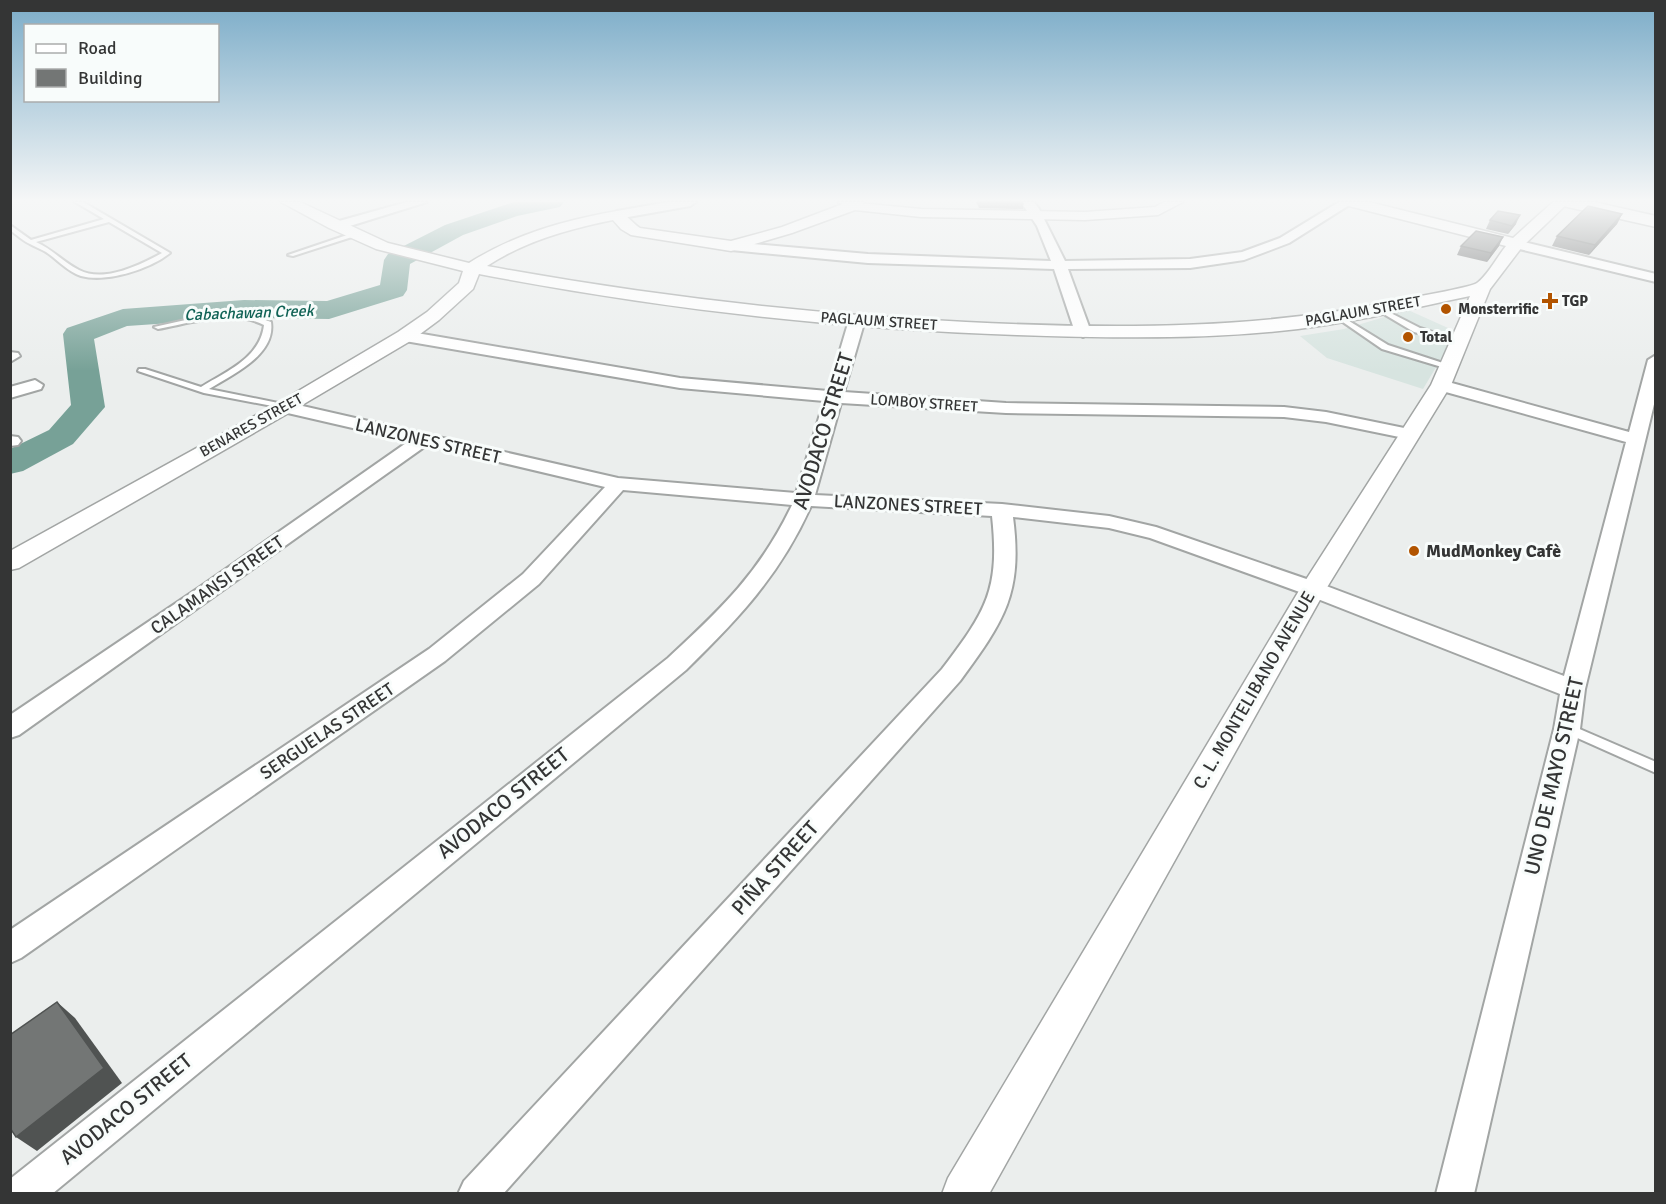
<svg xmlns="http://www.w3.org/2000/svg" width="1666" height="1204" viewBox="0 0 1666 1204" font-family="Signika,sans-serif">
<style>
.built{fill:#d7e4e0}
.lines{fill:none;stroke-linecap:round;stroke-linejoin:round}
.river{fill:#77a197;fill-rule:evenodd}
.service-casing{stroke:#a2a5a4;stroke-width:4}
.minor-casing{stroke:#a2a5a4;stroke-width:4}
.tertiary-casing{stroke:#a2a5a4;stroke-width:3}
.primary-casing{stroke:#a2a5a4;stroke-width:3}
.service{fill:#fff;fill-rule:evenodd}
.minor{fill:#fff;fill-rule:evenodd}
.tertiary{fill:#fff;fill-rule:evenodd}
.primary{fill:#fff;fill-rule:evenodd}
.wall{fill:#636565}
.shaded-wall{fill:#505352}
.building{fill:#737675;stroke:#505352;stroke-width:1.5}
.poi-dot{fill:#b25400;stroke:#f8fcfb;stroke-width:2}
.labels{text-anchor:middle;stroke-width:6;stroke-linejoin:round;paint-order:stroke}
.far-poi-label{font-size:15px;font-weight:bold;fill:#343535;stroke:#f8fcfb;text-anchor:start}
.far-street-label{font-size:15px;fill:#343535;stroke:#f8fcfb}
.far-water-label{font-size:16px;font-style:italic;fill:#116356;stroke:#f8fcfb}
.street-label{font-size:18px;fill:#343535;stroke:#f8fcfb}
.poi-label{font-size:18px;font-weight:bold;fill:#343535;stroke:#f8fcfb;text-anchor:start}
.near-street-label{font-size:21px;fill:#343535;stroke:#f8fcfb}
</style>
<rect width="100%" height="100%" fill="#ebeeed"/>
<path class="built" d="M1408 310 1457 332 1423 389 1327 358 1300 336 1344 329Z"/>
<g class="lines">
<path class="river" d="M514 202H564L560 207 517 216 463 235 410 264 407 290 403 296 329 319 244 318 127 326 94 339 105 407 73 444 23 471 10 474V449L49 430 71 405 63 334 67 328 123 309 244 300 327 301 380 285 384 260 388 254 445 225Z"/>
<defs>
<g id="service">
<path d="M75 202H83L170 253C150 269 107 283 81 276 68 272 58 260 46 252 41 249 35 247 30 244 23 241 17 235 10 230V225L31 240 104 219ZM109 222 162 253C140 265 104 283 79 270 63 262 52 249 36 242Z"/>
<path d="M353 233 355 234V236L293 256 288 255Z"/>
<path d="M1377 308H1381L1420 328 1463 342 1459 344 1414 332 1377 310Z"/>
<path d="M229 314 257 317 271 322C276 355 232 375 209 389L288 405V409L204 393 138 371 139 369H145L201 387C227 371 260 358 264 325 232 309 192 323 158 329L154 327 199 317Z"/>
<path d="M1337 316H1341L1388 345 1452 366 1445 368 1382 349 1337 318Z"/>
<path d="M1568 724 1656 762V773L1564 732 1562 729 1564 726Z"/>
</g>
<g id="minor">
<path d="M407 202H427L337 230 331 226 332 223Z"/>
<path d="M668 202H696L690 206 617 219 611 215 617 211Z"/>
<path d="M838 202H864L854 209Z"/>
<path d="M1021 202H1034L1039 209 1065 261 1190 259 1242 252 1280 238 1339 202H1354L1289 243 1244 260 1190 268 1068 269 1091 332 1083 337 1075 332 1054 269 868 263 731 250 724 246 731 242 868 254 1051 261 1037 226Z"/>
<path d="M1516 240 1656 274V282L1511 247 1509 244 1511 241Z"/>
<path d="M857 315 865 320 844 392 1006 403 1284 407 1326 412 1409 429 1415 430 1418 434 1415 438 1409 439 1326 422 1284 417 1006 413 841 403 815 495 1002 504 1109 516 1156 527 1321 584 1564 676 1626 442 1435 389 1433 385 1441 380 1629 432 1648 360 1656 355V396L1585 689 1580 729 1474 1194H1436L1554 729 1560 694 1305 594 1150 538 1109 528 1013 517C1023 594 1004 621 960 681L503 1194H458L464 1181 942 669C986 611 1000 590 992 516L811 506C780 575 739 618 686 670L52 1194H10V1179L668 658C722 608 760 572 792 505L623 490 539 584 445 661 21 958 10 963V930L429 649 523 574 605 487 427 445 19 735 10 738V715L200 587 409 441 279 411 276 407 279 403 285 402 618 478 796 493 824 401 680 388 405 341 397 336 405 331 680 378 828 391 849 320Z"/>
<path d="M10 352 18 353 20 356 10 362Z"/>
<path d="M35 380 43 385 41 389 10 398V387Z"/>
<path d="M10 436 18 437 21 441 18 445 10 446Z"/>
</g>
<path id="tertiary" d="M281 202H300L388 243 469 263C515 234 565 220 617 211 626 213 632 223 640 228L731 241 782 227 848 202 921 209 1085 212 1155 207 1164 202H1183L1158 215 1085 220 921 217 855 210 792 233 731 251 631 235 621 229 613 220C569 229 525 241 487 266 645 295 805 314 966 322 1110 329 1254 330 1395 301 1408 298 1470 288 1477 283 1488 275 1497 257 1506 246L1345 205 1343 202H1369L1513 238 1553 202H1569L1522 247 1490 289 1451 385 1326 589 989 1194H942L948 1178 1300 589 1431 385 1470 296C1413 308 1356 322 1298 329 1205 340 1110 338 1017 335 836 329 656 308 479 274L473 289 439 320 412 340 292 411 19 568 10 570V551L278 403 398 332 427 312 459 283 463 271 376 249 329 228Z"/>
<path id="primary" d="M1560 202H1594L1656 216V227L1563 206Z"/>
</defs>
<use href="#service" class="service-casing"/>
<use href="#minor" class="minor-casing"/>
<use href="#tertiary" class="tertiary-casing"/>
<use href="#primary" class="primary-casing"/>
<use href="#service" class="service"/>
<use href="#minor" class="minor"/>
<use href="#tertiary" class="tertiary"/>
<use href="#primary" class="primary"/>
</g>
<g class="wall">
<path d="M976 202H1022L1023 204V209L979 208Z"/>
<path d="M1622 214 1617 224 1589 255 1552 246 1557 236Z"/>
<path d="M1490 220 1516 224 1508 234 1486 229Z"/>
<path d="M1461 246H1499L1487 262 1457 255Z"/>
</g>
<g class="shaded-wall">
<path d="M1622 214 1617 224 1589 255 1595 245Z"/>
<path d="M1520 215 1516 224 1508 234 1512 226Z"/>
<path d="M1503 237 1499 246 1487 262 1491 253Z"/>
<path d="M57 1002 75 1018 122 1083 37 1151 16 1137Z"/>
</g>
<g class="building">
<path d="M978 202H1022L1023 204 979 203Z"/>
<path d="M1588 206 1622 214 1595 245 1557 236Z"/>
<path d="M1498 211 1520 215 1512 226 1490 220Z"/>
<path d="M1476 231 1503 237 1491 253 1461 246Z"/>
<path d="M57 1002 104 1068 16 1137 10 1128V1035Z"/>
</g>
<linearGradient id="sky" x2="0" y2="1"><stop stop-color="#7bacc8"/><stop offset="0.54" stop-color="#f6f7f7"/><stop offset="1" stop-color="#f6f7f7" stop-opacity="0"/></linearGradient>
<rect width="1666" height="371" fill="url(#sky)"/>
<g class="poi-dot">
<path d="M1547 292h6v6h6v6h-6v6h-6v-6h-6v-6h6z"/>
<circle cx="1446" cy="309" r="6"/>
<circle cx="1408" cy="337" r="6"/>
<circle cx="1414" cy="551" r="6"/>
</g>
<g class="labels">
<g class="far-poi-label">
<text x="1562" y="306">TGP</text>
<text x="1458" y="314">Monsterrific</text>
<text x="1420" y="342">Total</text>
</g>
<g class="far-street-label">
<text transform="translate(1363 311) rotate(-10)" y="5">PAGLAUM STREET</text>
<text transform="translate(879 321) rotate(4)" y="5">PAGLAUM STREET</text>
<text transform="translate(924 403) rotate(4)" y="5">LOMBOY STREET</text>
<text transform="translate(251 425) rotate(-29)" y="5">BENARES STREET</text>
</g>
<g class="far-water-label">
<text transform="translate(249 312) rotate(-2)" y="6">Cabachawan Creek</text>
</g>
<g class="street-label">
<text transform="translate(428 441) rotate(13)" y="6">LANZONES STREET</text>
<text transform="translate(908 505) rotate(3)" y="6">LANZONES STREET</text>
<text transform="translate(217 585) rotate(-35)" y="6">CALAMANSI STREET</text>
<text transform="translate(1254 690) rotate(-60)" y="6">C. L. MONTELIBANO AVENUE</text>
<text transform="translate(327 731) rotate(-34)" y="6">SERGUELAS STREET</text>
</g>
<g class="poi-label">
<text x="1426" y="557">MudMonkey Cafè</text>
</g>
<g class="near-street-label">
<text transform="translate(823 431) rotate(-73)" y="7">AVODACO STREET</text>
<text transform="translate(1554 776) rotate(-77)" y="7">UNO DE MAYO STREET</text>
<text transform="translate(503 803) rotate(-39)" y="7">AVODACO STREET</text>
<text transform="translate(775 868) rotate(-48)" y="7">PIÑA STREET</text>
<text transform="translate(126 1109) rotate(-39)" y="7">AVODACO STREET</text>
</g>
</g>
<rect width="1666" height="1204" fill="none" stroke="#343535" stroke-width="24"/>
<rect x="24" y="24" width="195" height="78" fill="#f8fcfb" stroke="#aaacac" stroke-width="1.5"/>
<rect x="36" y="44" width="30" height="9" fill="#ffffff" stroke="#aaacac" stroke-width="1.5"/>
<text x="78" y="54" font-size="18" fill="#343535">Road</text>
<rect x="36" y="69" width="30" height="18" fill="#737675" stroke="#aaacac" stroke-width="1.5"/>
<text x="78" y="84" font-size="18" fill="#343535">Building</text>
</svg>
